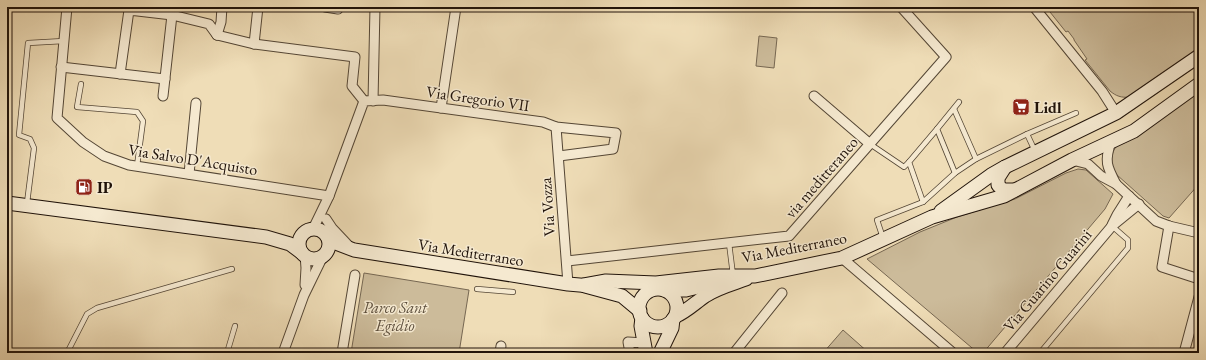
<svg xmlns="http://www.w3.org/2000/svg" width="1206" height="360" viewBox="0 0 1206 360" font-family="'EB Garamond',serif">
<style>
.green{fill:#ccbb9a;stroke:#766752}
.lines{fill:none;stroke-linecap:round;stroke-linejoin:round}
.lane-casing{stroke:#544635;stroke-width:6}
.street-casing{stroke:#544635;stroke-width:11}
.secondary-casing{stroke:#20130a;stroke-width:15}
.lane{stroke:#f5e9d0;stroke-width:4.5}
.street{stroke:#f5e9d0;stroke-width:9}
.secondary{stroke:#f5e9d0;stroke-width:13}
.labels{text-anchor:middle;stroke-width:3;stroke-linejoin:round;paint-order:stroke}
.street-label{font-size:16px;fill:#20130a;stroke:#f5e9d0}
.poi-label{font-size:16px;font-weight:bold;fill:#20130a;stroke:#f5e9d0;text-anchor:start}
.park-label{font-size:16px;font-style:italic;fill:#5c4e3c;stroke:#f5e9d0}
</style>
<rect width="100%" height="100%" fill="#efddb7"/>
<filter id="stains"><feTurbulence type="fractalNoise" baseFrequency=".005" numOctaves="4"/><feColorMatrix values="0 0 0 0 .2 0 0 0 0 .09 0 0 0 0 .02 0 0 0 .5 -.17"/></filter>
<radialGradient id="worn" r=".72"><stop offset=".6" stop-color="#630" stop-opacity="0"/><stop offset="1" stop-color="#630" stop-opacity=".3"/></radialGradient>
<g class="green">
<path d="M1046 7H1199V50L1130 97C1121 98 1116 96 1110 91L1085 60 1087 59 1074 40V39L1068 31 1066 32Z"/>
<path d="M759 36 777 38 774 68 756 66Z"/>
<path d="M1199 91V184L1169 218 1163 216 1117 175C1110 164 1109 154 1118 145Z"/>
<path d="M1078 169 1086 170 1113 194 1105 209 983 353H978L867 259 920 232 957 217 1015 199 1066 173Z"/>
<path d="M364 273 469 290 459 353H351Z"/>
<path d="M843 330 869 353H823Z"/>
</g>
<g class="lines">
<defs>
<g id="lane">
<path d="M81 84 77 107 137 112 143 121 137 166"/>
<path d="M954 109 976 159 1027 134 1076 113"/>
<path d="M1027 134 1035 151"/>
<path d="M870 144 904 167 909 162"/>
<path d="M955 173 937 129 959 102"/>
<path d="M923 202 909 162 937 129"/>
<path d="M27 203 34 148 30 139 19 135 28 43 64 41"/>
<path d="M883 238 877 220 923 202 955 173 976 159"/>
<path d="M729 243 733 275"/>
<path d="M477 289 513 292"/>
<path d="M67 353 87 314 97 308 232 269"/>
<path d="M227 353 235 326"/>
<path d="M1040 353 1128 248V240L1112 226"/>
</g>
<g id="street">
<path d="M67 7 57 118 83 142 104 156 129 165 329 196"/>
<path d="M325 7 338 9V7"/>
<path d="M1034 7 1102 91 1116 113"/>
<path d="M172 15 209 24 217 35"/>
<path d="M217 35 254 44 355 57 352 86 364 101"/>
<path d="M217 35 221 22 222 7"/>
<path d="M254 44 258 7"/>
<path d="M61 67 165 79"/>
<path d="M120 74 129 10 172 15 163 96"/>
<path d="M814 96 870 144"/>
<path d="M373 101 375 7"/>
<path d="M441 108 456 7"/>
<path d="M556 127 568 284"/>
<path d="M1111 142C1104 161 1107 167 1116 184"/>
<path d="M1072 160 1088 164 1101 176 1116 184 1156 221 1169 226 1199 233"/>
<path d="M189 174 196 103"/>
<path d="M326 219 332 228 348 245"/>
<path d="M1112 225 1117 215 1129 196"/>
<path d="M1169 226 1162 267 1199 279"/>
<path d="M313 229 329 196 364 101 383 100 543 122 556 127 616 133 613 149 559 156"/>
<path d="M305 255 306 268 305 285"/>
<path d="M842 258 953 353"/>
<path d="M567 261 789 236 946 57 901 7"/>
<path d="M283 353 304 295 323 256"/>
<path d="M342 353 355 275"/>
<path d="M500 353 501 346"/>
<path d="M630 353 628 342 644 343"/>
<path d="M734 353 782 293"/>
<path d="M1005 353 1112 226 1139 204"/>
<path d="M1184 353 1199 297"/>
</g>
<g id="secondary">
<path d="M1005 167 998 178V185L1003 190H1015"/>
<path d="M7 203 266 237 290 244 302 253"/>
<path d="M941 211 991 175 1005 167 1116 113 1199 56"/>
<circle cx="314" cy="244" r="15"/>
<path d="M328 238 333 242 354 250 568 284 591 286"/>
<path d="M584 285 606 281 656 283 719 276H755L842 258 932 217 1004 196 1072 160 1134 131 1199 84"/>
<path d="M585 286 622 296 640 311"/>
<circle cx="658" cy="308" r="19"/>
<path d="M664 290H686L715 283"/>
<path d="M676 316C687 311 695 303 705 296 717 288 732 284 746 279"/>
<path d="M642 318 641 326 646 353"/>
<path d="M660 353 672 328 673 319"/>
</g>
</defs>
<use href="#lane" class="lane-casing"/>
<use href="#street" class="street-casing"/>
<use href="#secondary" class="secondary-casing"/>
<use href="#lane" class="lane"/>
<use href="#street" class="street"/>
<use href="#secondary" class="secondary"/>
</g>
<defs>
<symbol id="supermarket-square" viewBox="-11 -11 22 22"><rect x="-9" y="-9" width="18" height="18" rx="4" fill="#8f2418" stroke="#f5e9d0"/><path d="M-6-5.5h2.5l.6 2H6L4.5 2H-2.5L-4.4-4H-6ZM-1.5 3.2a1.3 1.3 0 1 0 .1 0ZM3 3.2a1.3 1.3 0 1 0 .1 0Z" fill="#fff"/></symbol>
<symbol id="fuel-square" viewBox="-11 -11 22 22"><rect x="-9" y="-9" width="18" height="18" rx="4" fill="#8f2418" stroke="#f5e9d0"/><path d="M-5.5-6h7V0h2V4h1.3V-2.5L3-4.5l.8-.8L6-3V5H2.5V1h-1V6h-7ZM-4.2-4.7v3.2H.2V-4.7Z" fill="#fff"/></symbol>
</defs>
<g fill-rule="evenodd">
<use href="#supermarket-square" x="1011" y="97" width="20" height="20"/>
<use href="#fuel-square" x="74" y="177" width="20" height="20"/>
</g>
<g class="labels">
<g class="street-label">
<text transform="translate(478 98) rotate(8)" y="6">Via Gregorio VII</text>
<text transform="translate(193 159) rotate(9)" y="6">Via Salvo D'Acquisto</text>
<text transform="translate(821 177) rotate(-49)" y="6">via meditteraneo</text>
<text transform="translate(547 207) rotate(-94)" y="6">Via Vozza</text>
<text transform="translate(794 247) rotate(-11)" y="6">Via Mediterraneo</text>
<text transform="translate(471 252) rotate(9)" y="6">Via Mediterraneo</text>
<text transform="translate(1047 280) rotate(-50)" y="6">Via Guarino Guarini</text>
</g>
<g class="poi-label">
<text x="1034" y="113">Lidl</text>
<text x="97" y="193">IP</text>
</g>
<g class="park-label">
<text x="395" y="313">Parco Sant<tspan x="395" dy="18">Egidio</tspan></text>
</g>
</g>
<rect width="1206" height="360" fill="none" stroke="#efddb7" stroke-width="24"/>
<rect x="8" y="8" width="1190" height="344" fill="none" stroke="#20130a" stroke-width="2"/>
<rect x="12" y="12" width="1182" height="336" fill="none" stroke="#20130a"/>
<rect width="100%" height="100%" filter="url(#stains)"/>
<rect width="100%" height="100%" fill="url(#worn)"/>
</svg>
